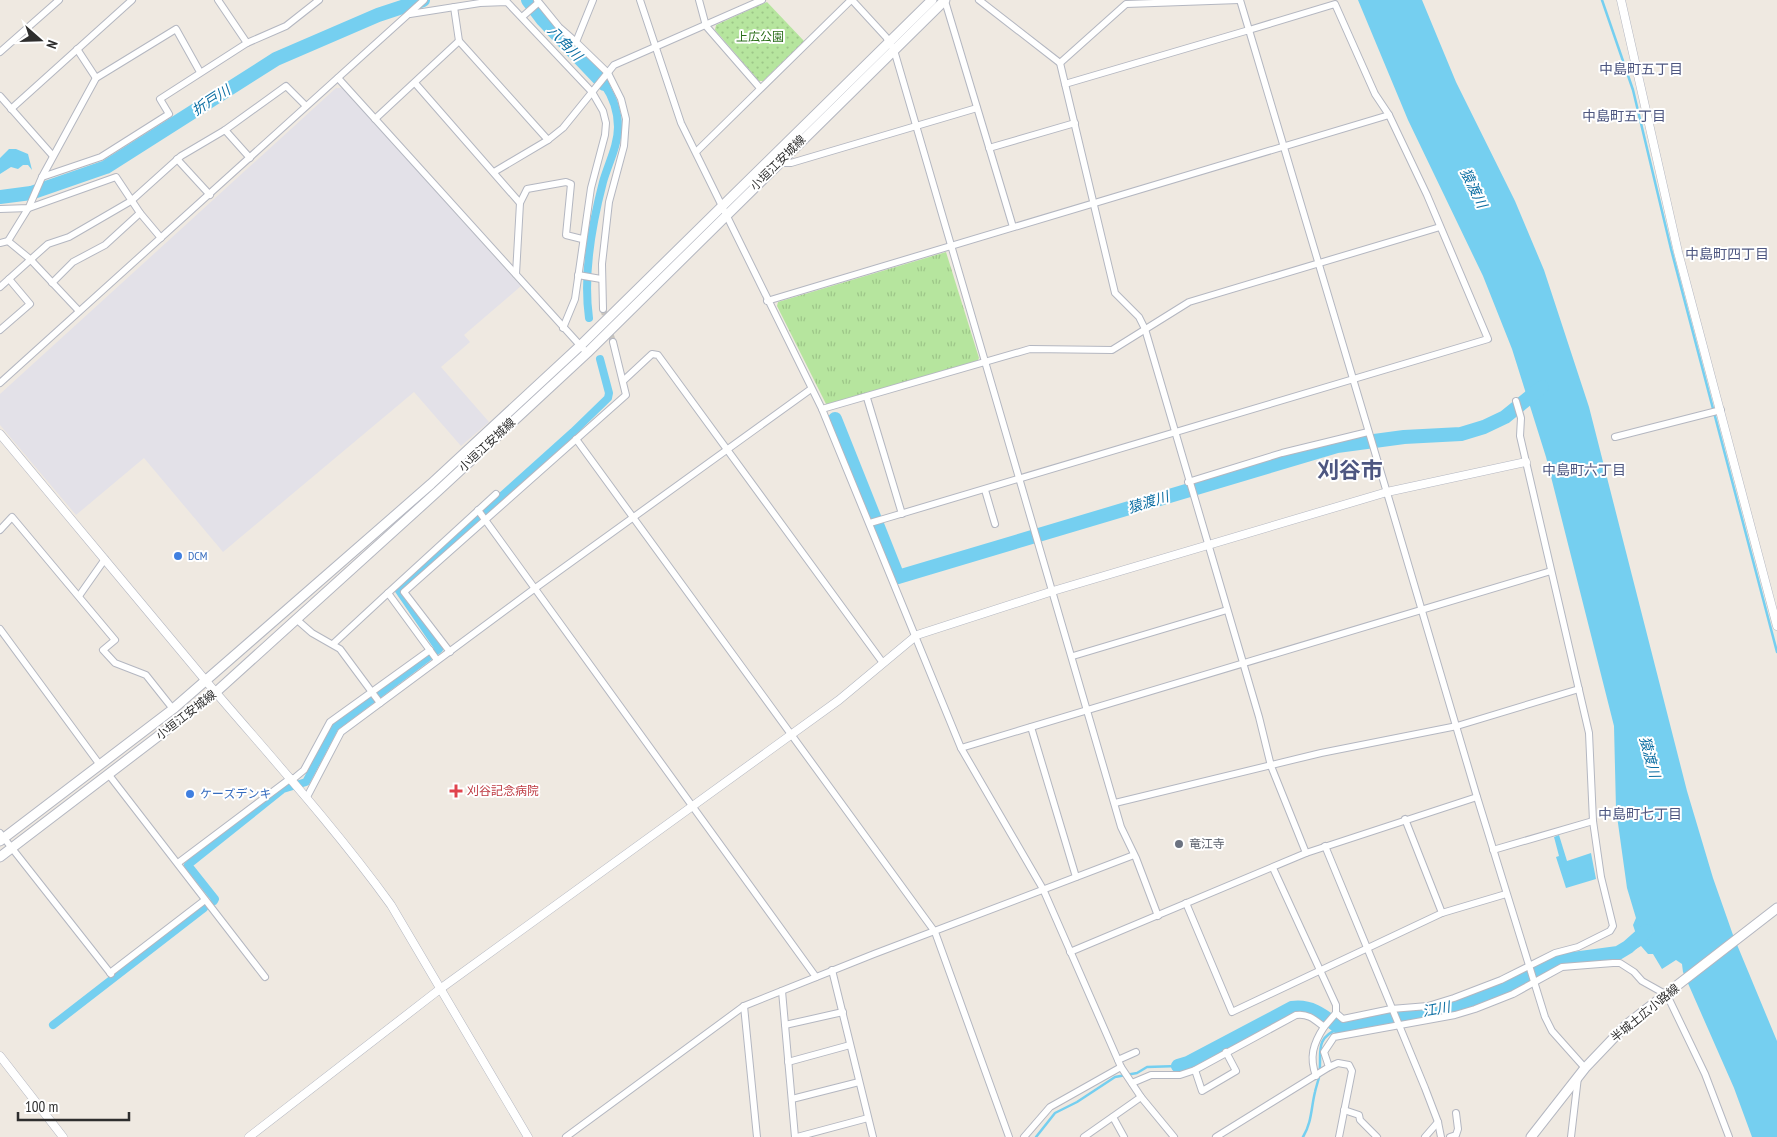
<svg xmlns="http://www.w3.org/2000/svg" width="1777" height="1137" font-family="'PT Sans Narrow','Noto Sans JP',sans-serif">
<style>
.industrial{fill:#e3e1e8}
.grass{fill:url(#grass-tufts)}
.park{fill:url(#park-dots)}
.water{fill:#75cff0}
.lines{fill:none;stroke-linecap:round;stroke-linejoin:round}
.stream{stroke:#75cff0;stroke-width:2.5}
.canal{stroke:#75cff0;stroke-width:8}
.river{stroke:#75cff0;stroke-width:14}
.minor-tunnel{stroke:#c8c4bd;stroke-width:6;stroke-dasharray:6 3;stroke-linecap:butt}
.minor-casing{stroke:#b4b7c1;stroke-width:8}
.tertiary-casing{stroke:#b4b7c1;stroke-width:9}
.secondary-casing{stroke:#b4b7c1;stroke-width:11}
.minor{stroke:#fff;stroke-width:6}
.tertiary{stroke:#fff;stroke-width:8}
.secondary{stroke:#fff;stroke-width:9}
.shop-dot{fill:#3f7fe0;stroke:#fff;stroke-width:2}
.health-dot{fill:#e0444e;stroke:#fff;stroke-width:2}
.worship-dot{fill:#6b7280;stroke:#fff;stroke-width:2}
.labels{text-anchor:middle;stroke-width:4;stroke-linejoin:round;paint-order:stroke}
.park-label{font-size:12px;fill:#2c6e1b;stroke:#fff}
.street-label{font-size:12px;fill:#2e2e2e;stroke:#fff}
.shop-label{font-size:12px;fill:#366cbe;stroke:#fff;text-anchor:start}
.health-label{font-size:12px;fill:#be3a42;stroke:#fff;text-anchor:start}
.worship-label{font-size:12px;fill:#5b616d;stroke:#fff;text-anchor:start}
.water-label{font-size:14px;font-style:italic;fill:#0d6fa3;stroke:#fff}
.neighbourhood-label{font-size:14px;fill:#4d5680;stroke:#fff}
.town-label{font-size:22px;font-weight:bold;fill:#4d5680;stroke:#fff}
</style>
<defs>
<pattern id="grass-tufts" width="24" height="20" patternUnits="userSpaceOnUse" patternTransform="scale(1.25)"><rect width="24" height="20" fill="#b6e59e"/><path d="M3 7l-1-3M5 7V3M7 7l1-3M15 17l-1-3M17 17v-4M19 17l1-3" fill="none" stroke="#9dc588"/></pattern>
<pattern id="park-dots" width="8" height="8" patternUnits="userSpaceOnUse" patternTransform="scale(1.25)"><rect width="8" height="8" fill="#b6e59e"/><path d="M2 2h.1M6 6h.1" fill="none" stroke="#9dc588" stroke-width="1.8" stroke-linecap="round"/></pattern>
</defs>
<rect width="100%" height="100%" fill="#efe9e1"/>
<polygon class="industrial" points="336,88 343,88 521,286 464,335 470,342 441,367 489,422 461,446 414,392 223,552 144,458 76,515 0,425 0,394"/>
<polygon class="grass" points="946,252 979,358 977,362 830,405 826,404 777,306 778,302"/>
<polygon class="park" points="767,2 804,41 763,81 759,81 715,30 716,25"/>
<g class="water">
<polygon points="1358,0 1422,0 1456,82 1515,201 1544,270 1589,407 1687,791 1713,878 1733,935 1777,1041 1777,1137 1752,1137 1734,1088 1683,972 1682,964 1676,960 1662,969 1653,954 1648,954 1641,946 1636,949 1629,938 1636,934 1633,925 1636,918 1627,888 1616,809 1614,726 1546,457 1512,349 1483,276 1408,120"/>
<polygon points="9,149 16,149 28,154 32,170 28,165 23,165 18,169 11,167 0,174 0,158"/>
<polygon points="1559,835 1567,861 1591,853 1596,879 1566,888 1556,857 1559,856 1554,837"/>
</g>
<g class="lines">
<g class="stream">
<polyline points="1602,0 1633,90 1671,249 1777,652"/>
<polyline points="1036,1137 1055,1113 1077,1102 1115,1077 1137,1073 1147,1067 1178,1066"/>
<path d="M1303,1137C1312,1122 1311,1108 1315,1092C1316,1087 1318,1082 1319,1077C1323,1054 1312,1039 1340,1028"/>
</g>
<g class="canal">
<path d="M589,318C583,275 592,224 603,182C608,164 618,146 618,127C618,111 613,97 604,84"/>
<polyline points="214,901 215,899 188,865 283,789 306,782 335,727 439,649 398,589 573,432 608,398 609,393 600,359"/>
<polyline points="53,1025 204,908"/>
</g>
<g class="river">
<polyline points="528,0 543,20 604,84"/>
<polyline points="0,197 31,193 106,167 276,59 378,15 423,0"/>
<polyline points="835,419 898,577 1337,446 1404,437 1461,434 1484,427 1505,417 1542,387"/>
<path d="M1178,1066L1188,1063L1292,1008C1312,1005 1325,1017 1340,1028L1431,1012L1458,1005L1506,988L1558,961L1618,953L1628,947L1646,931"/>
</g>
<polyline class="minor-tunnel" points="603,309 613,342"/>
<g class="minor-casing">
<g id="minor">
<polyline points="218,0 247,43"/>
<polyline points="537,0 559,27 576,42"/>
<polyline points="593,0 576,42 608,73 621,99 626,119 624,146 609,202 602,264 603,309"/>
<polyline points="640,0 681,123 822,409 961,748 1043,889 1121,1067 1141,1097 1174,1137"/>
<polyline points="699,0 706,26 760,88"/>
<polyline points="852,0 886,37 894,50 1121,827 1136,858 1158,916"/>
<polyline points="979,0 1060,63 1115,293 1139,317 1145,329 1259,717 1271,766 1306,853 1477,797 1545,1017 1552,1031 1585,1068"/>
<polyline points="945,1 1013,227"/>
<polyline points="454,7 459,41 548,140 563,128 614,65 762,0"/>
<polyline points="410,14 480,3 507,2 592,92 603,111 606,123 605,135 591,188 575,299 563,328"/>
<polyline points="522,17 538,3"/>
<polyline points="77,49 96,78"/>
<polyline points="0,52 59,0"/>
<polyline points="1060,63 1126,4 1239,0"/>
<polyline points="338,78 587,353"/>
<polyline points="415,83 520,203 516,274"/>
<path d="M1065,84L1249,30C1325,286 1402,541 1477,797"/>
<polyline points="0,96 53,156"/>
<polyline points="11,109 132,0"/>
<polyline points="375,119 459,41"/>
<polyline points="225,130 286,86 306,106"/>
<polyline points="989,148 1075,123"/>
<polyline points="696,152 851,0"/>
<polyline points="177,159 210,195"/>
<polyline points="778,163 791,163 977,108"/>
<polyline points="494,172 548,140"/>
<polyline points="42,177 101,157 169,114 160,99 247,43 286,26 319,0"/>
<polyline points="520,203 527,189 566,182 571,184 566,235 582,239"/>
<polyline points="0,209 29,208 116,177 140,213 161,238"/>
<polyline points="8,241 30,259 79,311"/>
<polyline points="0,243 8,241 29,207 42,177 96,78 176,29 200,72"/>
<polyline points="578,275 601,279"/>
<polyline points="52,283 73,262 105,245 140,213"/>
<polyline points="0,287 48,244 69,237 131,201 181,156 225,130 250,158"/>
<polyline points="767,301 1389,115"/>
<polyline points="0,330 30,304 9,279"/>
<polyline points="623,381 652,354 658,355 883,663"/>
<polyline points="0,383 424,0"/>
<polyline points="867,398 902,514"/>
<polyline points="822,409 1030,349 1112,350 1189,302 1440,227"/>
<polyline points="1615,437 1721,410"/>
<polyline points="576,439 935,932 1009,1137"/>
<polyline points="1188,482 1282,453 1368,432"/>
<polyline points="985,490 995,524"/>
<polyline points="478,510 816,977"/>
<polyline points="870,523 1488,339 1427,195 1389,115 1375,94 1335,4 1249,30 1240,0"/>
<polyline points="0,530 12,517 115,640 103,650 115,663 146,675 173,709"/>
<polyline points="388,593 496,494"/>
<polyline points="79,596 105,559"/>
<polyline points="296,619 312,633 340,649 380,703"/>
<polyline points="0,629 100,765"/>
<polyline points="333,644 388,593 437,660"/>
<polyline points="450,652 404,592 626,395 613,342"/>
<polyline points="1073,656 1227,610"/>
<polyline points="1031,727 1076,877"/>
<polyline points="961,748 1551,571"/>
<polyline points="109,775 265,977"/>
<polyline points="292,780 304,770 330,722 430,650"/>
<polyline points="307,797 341,732 534,589 811,389"/>
<polyline points="1115,803 1321,753 1457,726 1579,689"/>
<polyline points="1405,819 1442,913"/>
<polyline points="0,833 111,974"/>
<polyline points="1325,846 1425,1088 1438,1122 1441,1137"/>
<polyline points="1493,850 1593,821"/>
<polyline points="178,863 291,778"/>
<polyline points="1273,868 1336,1005 1336,1013"/>
<polyline points="1186,903 1232,1012 1442,913 1506,894"/>
<polyline points="1070,952 1306,853"/>
<polyline points="832,970 873,1137"/>
<polyline points="110,973 205,900"/>
<polyline points="782,991 795,1137"/>
<polyline points="744,1006 757,1137"/>
<polyline points="785,1025 843,1012"/>
<polyline points="1118,1060 1136,1052"/>
<polyline points="788,1062 850,1045"/>
<polyline points="1329,1067 1338,1063 1349,1065 1352,1071 1339,1137"/>
<polyline points="1195,1070 1202,1091 1236,1071 1226,1052"/>
<path d="M1316,1076C1309,1057 1313,1044 1324,1027"/>
<path d="M1132,1083L1151,1075H1180L1195,1070L1296,1015C1308,1013 1315,1020 1324,1027L1336,1013L1343,1019L1391,1009L1428,1006L1454,998L1501,980L1555,953L1578,947L1610,931L1613,926L1601,877L1593,821L1589,733L1520,436L1521,418L1516,401"/>
<polyline points="792,1099 859,1082"/>
<polyline points="1344,1110 1359,1115 1360,1120 1377,1137"/>
<polyline points="1113,1117 1124,1137"/>
<polyline points="566,1137 744,1006 874,954 1134,855"/>
<polyline points="797,1137 868,1118"/>
<polyline points="1024,1137 1050,1107 1121,1067"/>
<polyline points="1084,1137 1141,1097"/>
<polyline points="1216,1137 1329,1067 1324,1052 1334,1037 1455,1015 1475,1009 1513,994 1562,967 1613,963 1620,963 1634,972 1642,981 1667,995 1705,1074 1729,1137"/>
<polyline points="1425,1137 1438,1122"/>
<polyline points="1450,1137 1456,1135 1458,1129 1456,1113"/>
<polyline points="1571,1137 1578,1077"/>
</g>
</g>
<g class="tertiary-casing">
<g id="tertiary">
<polyline points="1621,0 1678,252 1777,626"/>
<path d="M0,434C69,516 137,599 206,681C269,755 334,826 391,905L528,1137"/>
<polyline points="0,1056 63,1137"/>
<polyline points="249,1137 440,989 839,700 917,635 1053,591 1387,492 1526,462"/>
</g>
</g>
<g class="secondary-casing">
<g id="secondary">
<polyline points="0,841 173,709 431,484 580,346 932,0"/>
<polyline points="0,857 216,692 438,491 587,353 945,0"/>
<polyline points="1531,1137 1585,1068 1626,1025 1777,908"/>
</g>
</g>
<use href="#minor" class="minor"/>
<use href="#tertiary" class="tertiary"/>
<use href="#secondary" class="secondary"/>
</g>
<g class="shop-dot">
<circle cx="178" cy="556" r="5"/>
<circle cx="190" cy="794" r="5"/>
</g>
<path class="health-dot" d="M453.5 783.5h5v5h5v5h-5v5h-5v-5h-5v-5h5z"/>
<circle class="worship-dot" cx="1179" cy="844" r="5"/>
<g class="labels">
<g class="park-label">
<text x="760" y="41">上広公園</text>
</g>
<g class="street-label">
<text transform="translate(778 163) rotate(-45)" y="4">小垣江安城線</text>
<text transform="translate(487 445) rotate(-43)" y="4">小垣江安城線</text>
<text transform="translate(186 715) rotate(-38)" y="4">小垣江安城線</text>
<text transform="translate(1645 1013) rotate(-39)" y="4">半城土広小路線</text>
</g>
<g class="shop-label">
<text x="188" y="560">DCM</text>
<text x="200" y="798">ケーズデンキ</text>
</g>
<g class="health-label">
<text x="467" y="795">刈谷記念病院</text>
</g>
<g class="worship-label">
<text x="1189" y="848">竜江寺</text>
</g>
<g class="water-label">
<text transform="translate(565 43) rotate(46)" y="5">八角川</text>
<text transform="translate(211 100) rotate(-33)" y="5">折戸川</text>
<text transform="translate(1474 188) rotate(64)" y="5">猿渡川</text>
<text transform="translate(1148 502) rotate(-17)" y="5">猿渡川</text>
<text transform="translate(1650 757) rotate(75)" y="5">猿渡川</text>
<text transform="translate(1436 1009) rotate(-11)" y="5">江川</text>
</g>
<g class="neighbourhood-label">
<text x="1641" y="74">中島町五丁目</text>
<text x="1624" y="121">中島町五丁目</text>
<text x="1727" y="259">中島町四丁目</text>
<text x="1584" y="475">中島町六丁目</text>
<text x="1640" y="819">中島町七丁目</text>
</g>
<g class="town-label">
<text x="1350" y="478">刈谷市</text>
</g>
</g>
<g transform="translate(40 40) rotate(110)" stroke="#ffffff" stroke-width="4" paint-order="stroke">
<path d="M0-4L9 19L0 12L-9 19Z" fill="#2e2e2e"/>
<text y="-8" font-size="14" font-weight="bold" text-anchor="middle" fill="#2e2e2e">N</text>
</g>
<path d="M18 1112v8h111v-8" fill="none" stroke="#2e2e2e" stroke-width="2.5"/>
<text x="25" y="1112" font-size="15" fill="#2e2e2e" stroke="#ffffff" stroke-width="4" paint-order="stroke">100 m</text>
</svg>
